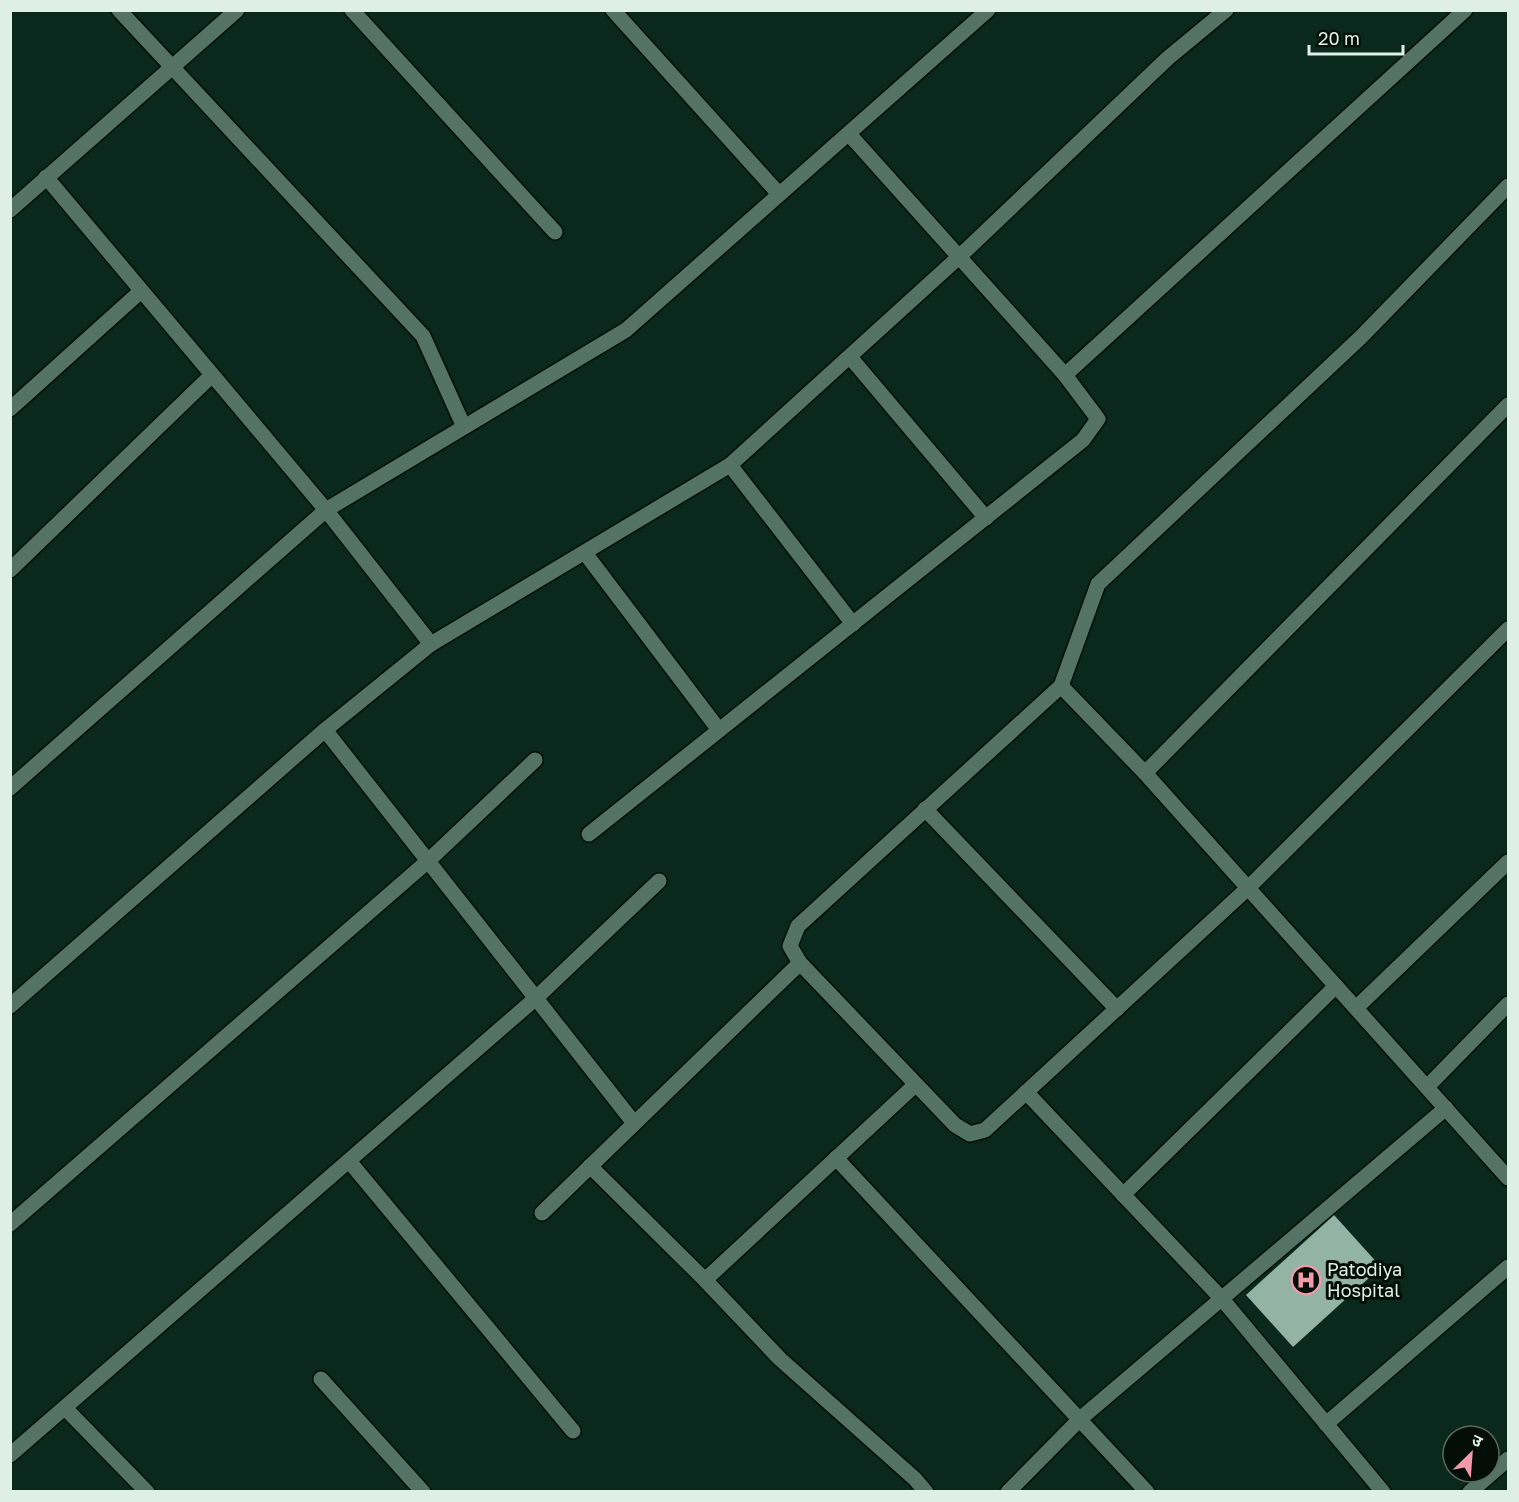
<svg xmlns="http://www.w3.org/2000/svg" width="1519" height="1502" font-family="'Golos Text','Noto Sans Devanagari',sans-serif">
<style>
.building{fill:#93b3a5}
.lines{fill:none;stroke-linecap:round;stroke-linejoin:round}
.minor-casing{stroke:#001008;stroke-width:18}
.minor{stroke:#547265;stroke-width:15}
.labels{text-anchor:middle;stroke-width:6;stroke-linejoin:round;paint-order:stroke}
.poi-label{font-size:18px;fill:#deefe7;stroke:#040e09;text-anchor:start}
</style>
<rect width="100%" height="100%" fill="#0a281d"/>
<polygon class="building" points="1334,1215 1381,1267 1293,1347 1246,1295"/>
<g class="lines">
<g class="minor-casing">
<g id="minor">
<polyline points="119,10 423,336 464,427"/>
<polyline points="352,10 555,232"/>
<polyline points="613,10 779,194"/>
<polyline points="46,177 326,510 431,644"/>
<polyline points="1508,186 1361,337 1098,584 1061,686 798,926 790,946 800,963 955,1125 970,1134 985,1130 1248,888 1508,629"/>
<polyline points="10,210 237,10"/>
<polyline points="850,357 986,518"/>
<polyline points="1065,375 1465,10"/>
<polyline points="10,409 141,291"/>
<polyline points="730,465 853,624"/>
<polyline points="585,553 719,730"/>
<polyline points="10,570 212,375"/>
<polyline points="1061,686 1145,773 1508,1178"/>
<polyline points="325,730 634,1123"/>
<polyline points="1145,773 1508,405"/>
<polyline points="10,788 326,510 626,330 988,10"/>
<polyline points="925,809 1117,1009"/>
<polyline points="589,834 1083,440 1098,419 1065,375 849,134"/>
<polyline points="10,1006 325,730 431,644 730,465 960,256 1168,58 1226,10"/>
<polyline points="1356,1008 1508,862"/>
<polyline points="915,1085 705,1280 780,1359 915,1479 926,1492"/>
<polyline points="1427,1087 1508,1004"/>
<polyline points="1026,1092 1222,1299 1383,1492"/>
<polyline points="836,1158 1147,1492"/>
<polyline points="349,1161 573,1431"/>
<polyline points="590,1166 705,1280"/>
<polyline points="1123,1195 1336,986"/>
<polyline points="542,1213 800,963"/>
<polyline points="10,1224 428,861 535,760"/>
<polyline points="321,1379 423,1492"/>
<polyline points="65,1408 147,1492"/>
<polyline points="1326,1424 1508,1267"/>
<polyline points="10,1455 536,998 659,881"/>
<polyline points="1008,1492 1080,1419 1446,1108"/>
<polyline points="1470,1492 1508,1459"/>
</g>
</g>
<use href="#minor" class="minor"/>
</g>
<defs>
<g id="hospital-ring" transform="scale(1.5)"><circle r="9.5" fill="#040e09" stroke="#f39aa9" stroke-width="1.5"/><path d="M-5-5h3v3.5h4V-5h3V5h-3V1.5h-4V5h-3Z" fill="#f39aa9"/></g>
</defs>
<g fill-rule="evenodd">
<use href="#hospital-ring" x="1306" y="1280"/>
</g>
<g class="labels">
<g class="poi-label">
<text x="1327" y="1276">Patodiya<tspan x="1327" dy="21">Hospital</tspan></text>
</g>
</g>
<rect width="1519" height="1502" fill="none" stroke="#deefe7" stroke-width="24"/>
<g transform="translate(1471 1454) rotate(25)"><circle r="28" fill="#040e09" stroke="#5b6862" stroke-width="1.5"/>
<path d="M0-4.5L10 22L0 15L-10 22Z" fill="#f39aa9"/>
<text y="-9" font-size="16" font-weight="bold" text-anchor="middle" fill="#deefe7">उ</text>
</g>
<path d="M1309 45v9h94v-9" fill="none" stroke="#deefe7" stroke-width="3"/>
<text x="1318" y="45" font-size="18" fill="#deefe7" stroke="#040e09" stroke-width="4.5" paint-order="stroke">20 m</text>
</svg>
